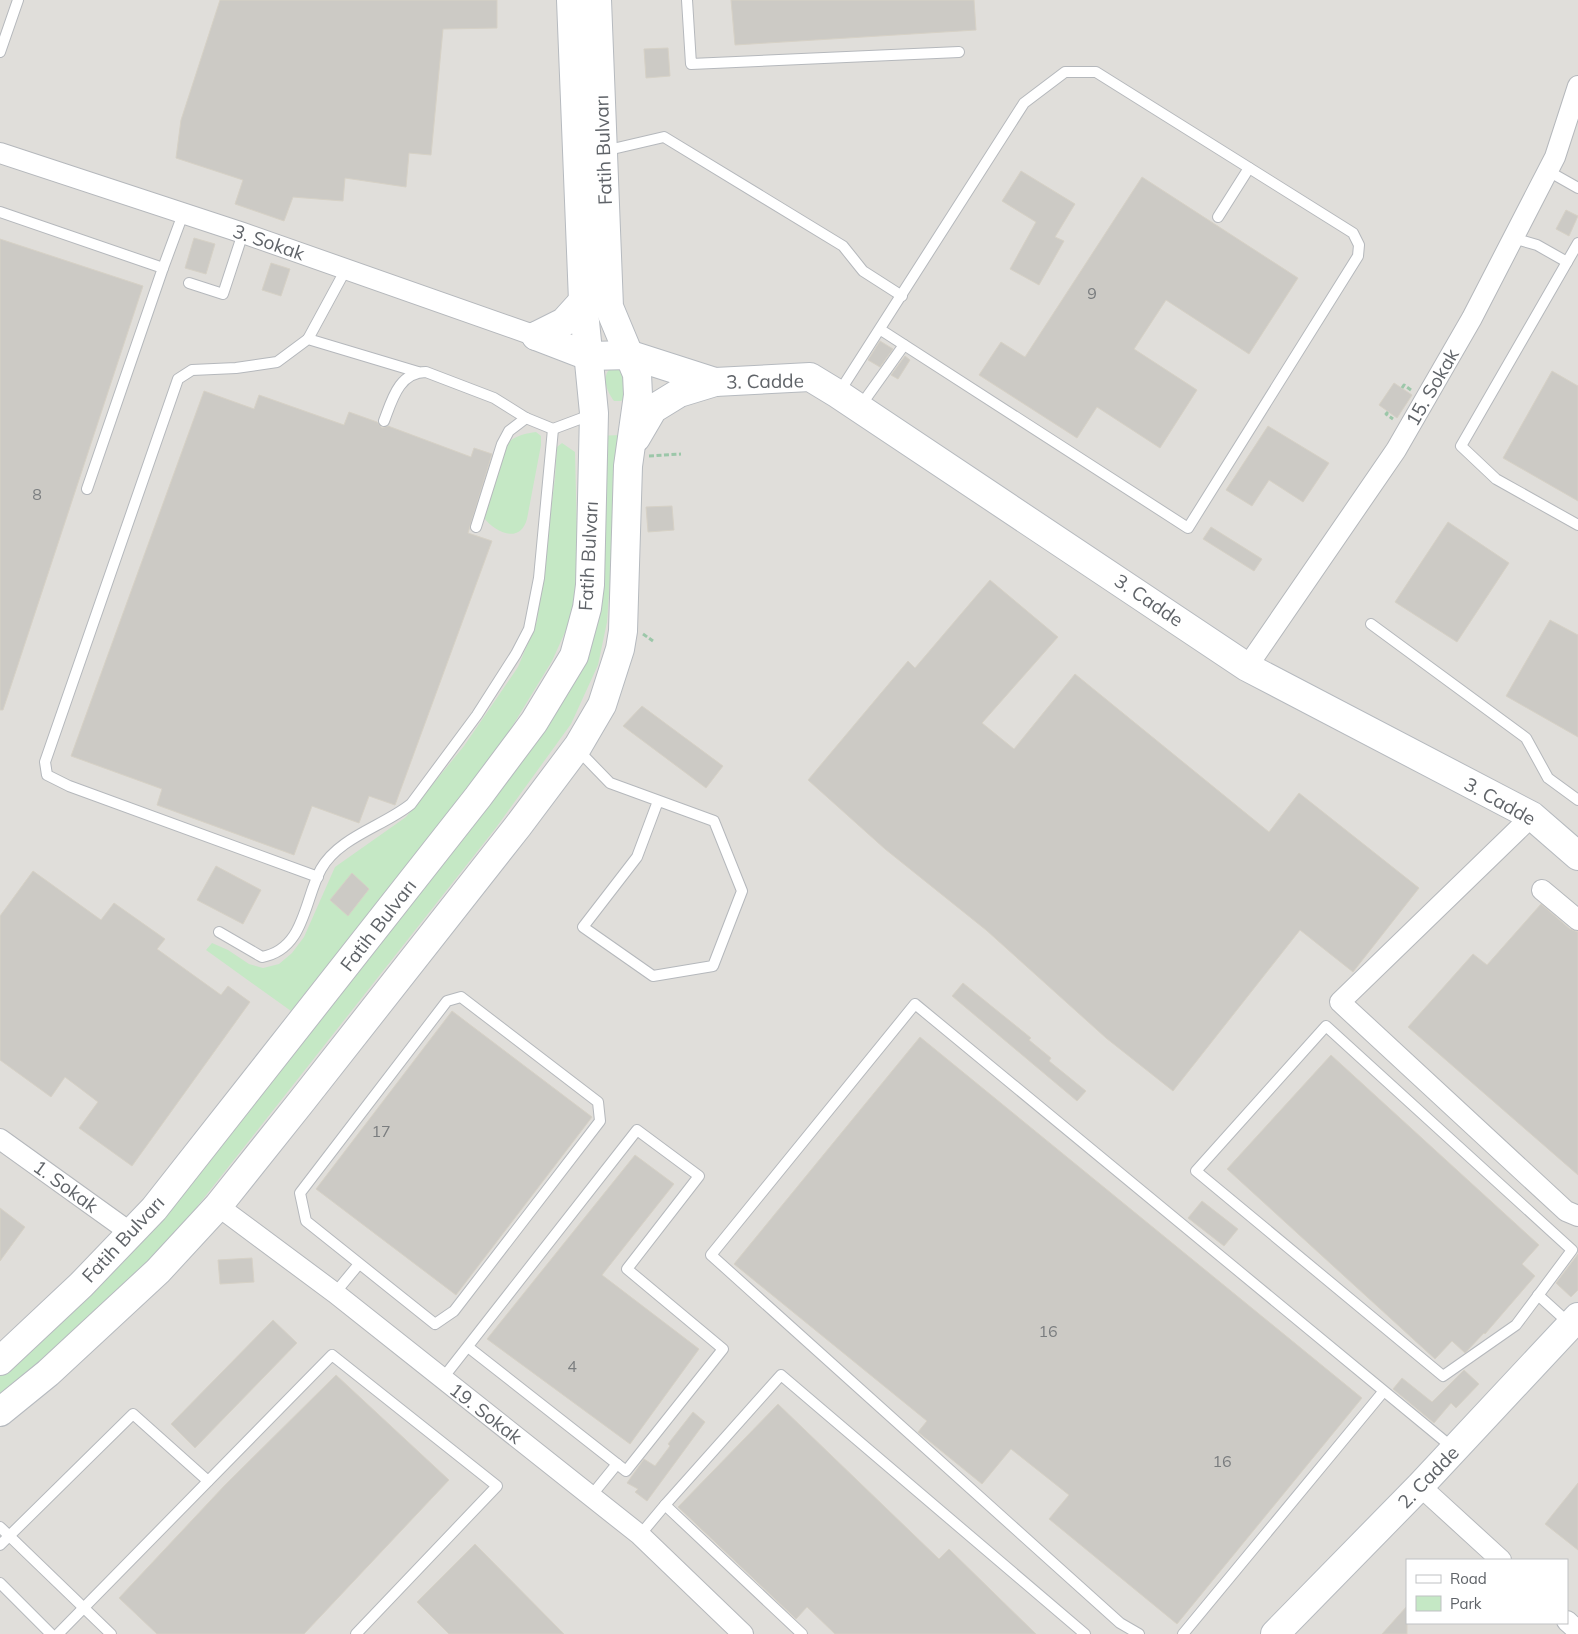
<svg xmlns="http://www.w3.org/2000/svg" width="1578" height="1634" font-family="Mulish,sans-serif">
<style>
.industrial{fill:#e0deda;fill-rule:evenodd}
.green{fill:#c5e8c5}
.building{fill:#cccac5;stroke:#d6d1c6}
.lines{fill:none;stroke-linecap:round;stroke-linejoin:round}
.lane-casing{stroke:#b5b8bc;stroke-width:12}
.street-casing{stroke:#b5b8bc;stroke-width:22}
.secondary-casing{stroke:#b6babf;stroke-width:30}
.path{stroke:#9cc7a9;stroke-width:3;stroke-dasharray:5 2.5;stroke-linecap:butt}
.lane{stroke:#fff;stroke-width:10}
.street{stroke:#fff;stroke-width:20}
.secondary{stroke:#fff;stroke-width:28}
.labels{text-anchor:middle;stroke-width:4;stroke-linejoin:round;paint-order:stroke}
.number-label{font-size:16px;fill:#7a7d7f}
.street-label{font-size:19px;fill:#5f6368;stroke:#fff}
</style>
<rect width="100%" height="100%" fill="#f1efe8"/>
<path class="industrial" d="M0,0H1578V1634H0ZM1407,1560H1567V1623H1407Z"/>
<g class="green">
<path d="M613,366L621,368L626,375L627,397L621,401H614C606,390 600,375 613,366Z"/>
<path d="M536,432L541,436V445L527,519C520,544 496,533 484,518C489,498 494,459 508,443C514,436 527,433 536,432Z"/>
<polygon points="619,435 613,473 611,566 607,622 598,665 571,724 495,829 162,1251 149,1267 0,1397 0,1372 8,1365 560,700 599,436"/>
<polygon points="562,443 575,452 578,580 571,619 552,661 499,748 291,1011 206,950 212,943 228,950 249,964 263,968 279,964 292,953 304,937 335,867 406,817 464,746 518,667 537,621 555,478 557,447"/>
</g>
<g class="building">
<polygon points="220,0 497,0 497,28 443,29 431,155 409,153 406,187 345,178 343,201 293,197 284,221 235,204 243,180 176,158 181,120"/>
<polygon points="731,0 974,0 976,30 735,45"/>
<polygon points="668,48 670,76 646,78 644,49"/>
<polygon points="1021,171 1075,204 1055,237 1064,241 1039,285 1010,269 1036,222 1002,201"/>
<polygon points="1142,177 1298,278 1249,354 1166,300 1134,349 1197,390 1160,448 1097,407 1077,438 979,375 1001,342 1025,357"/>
<polygon points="1566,210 1578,216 1569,236 1556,229"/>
<polygon points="194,238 215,244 206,274 185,268"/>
<polygon points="0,239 143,286 3,710 0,710"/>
<polygon points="271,263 290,269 281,296 262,290"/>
<polygon points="880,341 893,349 880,367 868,360"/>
<polygon points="905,356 910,360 898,379 891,375"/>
<polygon points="1552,371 1578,386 1578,501 1503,458"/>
<polygon points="1394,383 1412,395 1397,418 1379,405"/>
<polygon points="204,391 254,409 259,395 344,425 349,412 377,422 382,428 388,426 471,457 474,448 492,454 468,533 492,541 395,805 369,796 359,823 312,806 294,855 157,805 162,789 71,756"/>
<polygon points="1268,426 1329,463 1303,502 1269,480 1252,506 1226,490"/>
<polygon points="672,506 674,530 648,532 646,507"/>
<polygon points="1448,522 1509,563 1457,642 1395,602"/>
<polygon points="1211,527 1262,559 1254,571 1203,539"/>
<polygon points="990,580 1058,637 982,723 1014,749 1075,674 1269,832 1299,793 1419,888 1353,972 1300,930 1173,1091 1106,1038 986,930 885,849 808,780 908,661 915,668"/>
<polygon points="1550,620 1578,635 1578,737 1506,696"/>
<polygon points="642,706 723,766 706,788 623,726"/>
<polygon points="216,866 261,890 243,924 197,900"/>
<polygon points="33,871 101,920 114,903 165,939 157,949 221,995 228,986 250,1002 132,1166 79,1128 98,1102 65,1077 51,1097 0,1060 0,916"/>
<polygon points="352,873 369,889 348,916 330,900"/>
<polygon points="1541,904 1570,929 1578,932 1578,1175 1408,1027 1473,954 1487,965"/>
<polygon points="963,983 1031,1038 1029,1040 1051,1058 1049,1061 1086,1091 1077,1101 952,996"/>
<polygon points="452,1011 592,1117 456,1295 316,1189"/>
<polygon points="920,1037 1362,1398 1177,1624 1049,1519 1069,1495 1011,1449 982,1484 918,1432 927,1421 734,1264"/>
<polygon points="1331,1055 1539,1245 1522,1264 1535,1276 1485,1334 1484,1333 1465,1353 1452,1341 1435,1359 1227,1169"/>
<polygon points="635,1155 674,1184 602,1275 699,1349 630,1444 487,1339"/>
<polygon points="1202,1201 1238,1229 1224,1246 1188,1218"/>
<polygon points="0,1208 25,1227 0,1261"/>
<polygon points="1578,1254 1578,1290 1571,1297 1556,1283"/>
<polygon points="252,1258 254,1282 220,1284 218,1260"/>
<polygon points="273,1320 297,1343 195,1448 171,1424"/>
<polygon points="1464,1370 1479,1384 1456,1408 1451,1403 1434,1423 1393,1389 1402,1378 1432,1402"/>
<polygon points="336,1375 449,1480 304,1634 157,1634 119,1598 225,1485"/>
<polygon points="778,1404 939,1559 949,1549 1036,1634 835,1634 807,1607 796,1619 678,1507"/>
<polygon points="693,1412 705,1422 647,1501 635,1492 638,1489 627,1483 644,1459 655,1466 670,1446 668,1444"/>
<polygon points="1578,1483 1578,1550 1545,1524"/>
<polygon points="475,1544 564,1634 449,1634 417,1602"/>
<polygon points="1407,1606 1407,1634 1382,1634"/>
</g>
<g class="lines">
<g class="lane-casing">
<g id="lane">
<polyline points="687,0 691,64 959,52"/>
<polyline points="0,52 18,0"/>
<polyline points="604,151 664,137 843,246 863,271 902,296"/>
<polyline points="1548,171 1578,188"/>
<polyline points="0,212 163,268 87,489"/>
<polyline points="1218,217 1249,168"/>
<polyline points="1513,238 1537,245 1567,262"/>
<polyline points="1578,243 1461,446 1496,479 1578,525"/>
<polyline points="163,268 183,214"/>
<polyline points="189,283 223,294 243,233"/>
<polyline points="308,339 346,269"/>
<polyline points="838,394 1024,103 1065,72 1096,72 1353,233 1359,245 1358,256 1188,528 881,330"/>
<polyline points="859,408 904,345"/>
<path d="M384,421C392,400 399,372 426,372L494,398L526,418L553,429L593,414"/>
<polyline points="476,527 502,444 509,431 526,418"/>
<polyline points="1371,624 1526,738 1548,778 1578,800"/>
<polyline points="577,749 610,783 714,821 742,891 713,966 653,976 583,927 637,857 658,801"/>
<polyline points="318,877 69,786 47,775 45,762 178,379 192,370 236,368 277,362 308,339 418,372"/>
<path d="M219,932L262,957C305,949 304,900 321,869C339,837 384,826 411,804L477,715L516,654L529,629L539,578L553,429"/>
<polygon points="461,997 598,1102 600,1121 454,1311 435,1324 306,1221 300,1193 447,1001"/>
<polygon points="1326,1026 1572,1250 1516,1325 1443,1376 1196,1171"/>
<polyline points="335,1293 359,1264"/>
<polyline points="1538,1295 1571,1325"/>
<polyline points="443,1378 637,1130 699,1176 627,1269 723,1349 626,1471 468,1347"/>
<polyline points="591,1496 617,1464"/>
<polyline points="0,1527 111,1634"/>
<polyline points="640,1535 665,1505"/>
<polyline points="0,1545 133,1414 208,1481"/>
<polyline points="0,1583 51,1634"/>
<polyline points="58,1634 332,1355 497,1486 356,1634"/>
<polyline points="802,1634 665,1505 781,1375 1085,1634"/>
<polyline points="1139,1634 1120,1623 711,1255 915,1004 1453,1448"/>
<polyline points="1183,1634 1383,1392"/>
</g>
</g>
<g class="street-casing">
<g id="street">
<polyline points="0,153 243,233 536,336"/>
<polyline points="1247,667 1396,450 1472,318 1555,157 1578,86"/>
<polyline points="1532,816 1340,1002 1566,1211 1578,1216"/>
<polyline points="1542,890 1578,920"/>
<polyline points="0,1139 131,1233"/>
<polyline points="218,1206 335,1293 640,1535 743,1634"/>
<polyline points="1420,1486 1501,1560"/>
<polyline points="1567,1621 1578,1631"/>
</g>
</g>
<g class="secondary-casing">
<g id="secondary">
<polyline points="536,336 588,356 631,355 715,382"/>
<polyline points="536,336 564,322 583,301"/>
<polyline points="636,438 653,409 679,393 715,382 810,377 838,394 1247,667 1532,816 1578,856"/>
<polyline points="0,1361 81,1285 154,1209 478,797 534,722 574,656 587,608 590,585 594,413 583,301 571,0"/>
<polyline points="0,1412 48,1373 158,1271 218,1206 301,1102 518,826 578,746 602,705 620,649 623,631 628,466 638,395 637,374 609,307 597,0"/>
<polyline points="1275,1634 1420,1486 1578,1317"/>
</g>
</g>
<g class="path">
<polyline points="1402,388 1404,385 1411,390"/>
<polyline points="1388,412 1386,414 1393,419"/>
<polyline points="649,456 681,454"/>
<polyline points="643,634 653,641"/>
</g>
<use href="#lane" class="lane"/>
<use href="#street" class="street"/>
<use href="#secondary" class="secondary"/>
</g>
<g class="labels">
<g class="number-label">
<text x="1092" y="299">9</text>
<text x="37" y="500">8</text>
<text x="381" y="1137">17</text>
<text x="1048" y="1337">16</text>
<text x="572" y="1372">4</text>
<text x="1222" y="1467">16</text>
</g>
<g class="street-label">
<text transform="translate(603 150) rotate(-92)" y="7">Fatih Bulvarı</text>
<text transform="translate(269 242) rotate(19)" y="7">3. Sokak</text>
<text transform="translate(765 381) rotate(-1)" y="7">3. Cadde</text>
<text transform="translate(1432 387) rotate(-60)" y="7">15. Sokak</text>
<text transform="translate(588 556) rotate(-87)" y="7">Fatih Bulvarı</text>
<text transform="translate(1149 600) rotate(34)" y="7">3. Cadde</text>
<text transform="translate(1500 801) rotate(29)" y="7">3. Cadde</text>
<text transform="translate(378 925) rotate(-52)" y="7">Fatih Bulvarı</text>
<text transform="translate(66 1186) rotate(36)" y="7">1. Sokak</text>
<text transform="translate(123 1239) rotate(-47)" y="7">Fatih Bulvarı</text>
<text transform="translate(486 1413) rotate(38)" y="7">19. Sokak</text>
<text transform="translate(1428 1477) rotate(-46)" y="7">2. Cadde</text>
</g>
</g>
<rect x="1406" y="1559" width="162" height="65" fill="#ffffff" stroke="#bfc1c3"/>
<rect x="1416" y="1575" width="25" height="8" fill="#ffffff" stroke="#bfc1c3"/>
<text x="1450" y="1584" font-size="15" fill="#5f6368">Road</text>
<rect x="1416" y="1596" width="25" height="15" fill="#c5e8c5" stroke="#bfc1c3"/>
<text x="1450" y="1609" font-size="15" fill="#5f6368">Park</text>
</svg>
